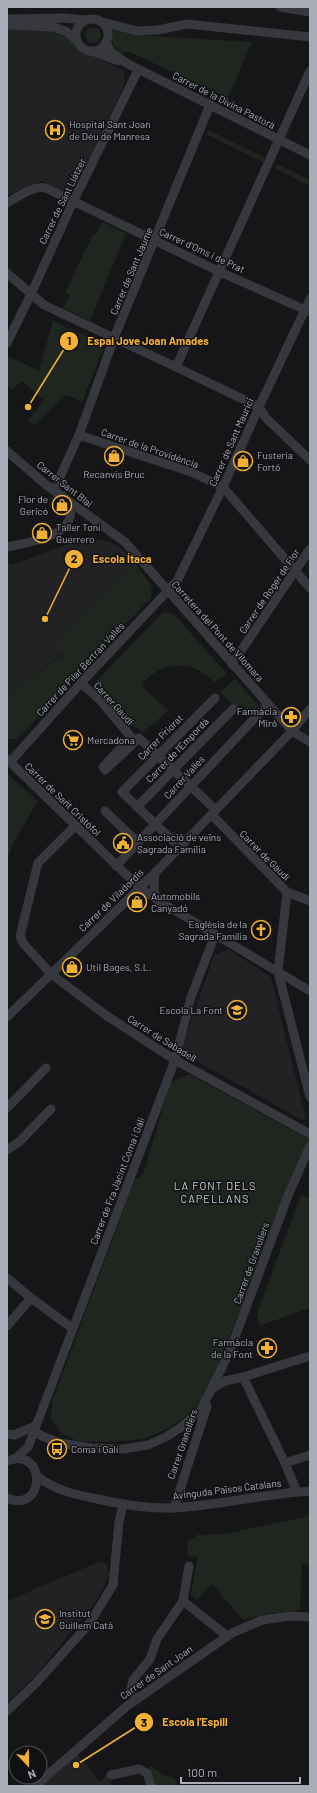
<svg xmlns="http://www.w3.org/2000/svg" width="317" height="1793" font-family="Barlow,sans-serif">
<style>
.built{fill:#222225}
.green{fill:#1e261f}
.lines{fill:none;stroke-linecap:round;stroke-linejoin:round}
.minor{stroke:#37383d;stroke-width:9}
.labels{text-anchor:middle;stroke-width:3;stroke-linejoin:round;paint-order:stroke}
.street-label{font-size:10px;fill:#a8adb8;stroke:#111113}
.poi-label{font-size:10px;fill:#a8adb8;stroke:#111113;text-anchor:start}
.neighbourhood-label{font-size:11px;letter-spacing:1px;fill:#c9ccd4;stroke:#111113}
.leader{fill:none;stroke:#f2b134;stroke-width:1.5}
.callout-dot{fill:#f2b134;stroke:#111113;stroke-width:1.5}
.mark-label{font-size:12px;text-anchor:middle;font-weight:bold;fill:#111}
.callout-label{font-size:11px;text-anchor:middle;font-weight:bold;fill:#f2b134;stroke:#111113;stroke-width:3;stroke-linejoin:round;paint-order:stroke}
</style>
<rect width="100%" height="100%" fill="#161618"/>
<g class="built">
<polygon points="7,30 34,30 124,71 125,84 74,190 65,192 42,181 29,185 7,196"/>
<polygon points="81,539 99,539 110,542 117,545 127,554 135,563 56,646 64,653 13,691 7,694 7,623 11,615 12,565"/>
<polygon points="228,949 271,977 306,1119 302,1120 186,1055 183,1044 214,955"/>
<polygon points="103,1562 107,1566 110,1574 95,1603 36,1675 7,1703 7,1601 96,1563"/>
<polygon points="77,1754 99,1781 106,1776 110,1780 111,1786 42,1786"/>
</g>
<g class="green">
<circle cx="93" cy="35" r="8"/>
<polygon points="110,28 136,35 252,42 228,98 130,52 120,52 113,45"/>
<path d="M42,29C59,33 67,34 78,50L34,30Z"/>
<polygon points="208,130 265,158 263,162 206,134"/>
<polygon points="277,164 310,180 310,186 275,168"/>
<polygon points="102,222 126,233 90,321 63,308 70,295 65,293 93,234 96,235"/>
<polygon points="53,321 101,342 103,349 82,402 66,395 35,425 28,421 44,400 22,381 12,389 7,385 7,362 9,357 39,370"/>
<polygon points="7,562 12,565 11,615 7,623"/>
<polygon points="135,563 152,587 151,598 70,682 27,729 16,739 8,739 7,694 13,691 64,654 55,646"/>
<path d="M163,612L173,613L227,674L215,682C209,678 202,671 194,668C177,661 152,669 142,685L147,692L169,710L144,732L121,719L92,686Z"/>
<polygon points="235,679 259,706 250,713 242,705 237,710 220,692"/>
<polygon points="7,774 38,801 12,845 7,862"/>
<polygon points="189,1074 310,1140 261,1257 207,1393 194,1409 172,1427 144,1439 109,1442 77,1441 60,1432 51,1418 52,1402 133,1184 135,1179 140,1177 144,1172 170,1083"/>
<polygon points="301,1195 310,1199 310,1308 259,1326 257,1313"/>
<polygon points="310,1516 310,1564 302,1563 300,1610 265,1614 243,1620 212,1584 197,1600 191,1594 198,1557 188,1556 187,1542 197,1535 224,1534"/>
<polygon points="149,1765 167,1777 173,1777 179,1786 155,1786"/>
</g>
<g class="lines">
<g class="minor">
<polyline points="280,7 310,12"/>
<circle cx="92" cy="35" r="16"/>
<polyline points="7,19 64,18 85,20"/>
<polyline points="103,22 137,31 158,30 187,24 310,37"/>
<polyline points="7,25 54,27 67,32 78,42"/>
<polyline points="106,42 111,52 128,64 310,155"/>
<polyline points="91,51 119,61"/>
<path d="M7,203C18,197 33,185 46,188L218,271L310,312"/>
<polyline points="7,273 44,305 176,367 259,407 266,418 310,460"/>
<polyline points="7,343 31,294 73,202 138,70"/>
<polyline points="176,367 310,71"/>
<polyline points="79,435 191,472 223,487 310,588"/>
<polyline points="7,451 45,484 125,542 292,731 310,742"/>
<polyline points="54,490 79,435 114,338 210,105"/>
<path d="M7,547C25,543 65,538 70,517C71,511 70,506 68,501"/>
<polyline points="232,664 310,549"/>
<polyline points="81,683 101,701 131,737 103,767 105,770 139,738 216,810"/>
<polyline points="7,759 139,887 159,901 310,991"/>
<polyline points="10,762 81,683 177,581 223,487 259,407 310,299"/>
<polyline points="137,807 233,709"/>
<polyline points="105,811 138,843"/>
<polyline points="212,815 287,892 310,901"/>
<polyline points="75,826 38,863 20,936 23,943 51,974 107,1016 175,1060 310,1134"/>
<polyline points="173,841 122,792 215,698"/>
<polyline points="116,866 268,704"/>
<polyline points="155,873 154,891 158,900"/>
<polyline points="287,892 278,972 310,1097"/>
<polyline points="7,1017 155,873 292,731 310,709"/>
<polyline points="7,1108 46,1068"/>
<polyline points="7,1150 19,1142 51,1109"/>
<polyline points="7,1278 31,1298 72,1328"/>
<polyline points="7,1326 31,1298"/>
<polyline points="243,1377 285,1463 297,1492"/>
<polyline points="213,1388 225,1381 243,1377 310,1356"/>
<polyline points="33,1432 59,1443 92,1448 123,1449 148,1445 166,1437 180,1428 201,1410 229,1353 289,1193 310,1146"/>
<polyline points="7,1434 14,1435 35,1426"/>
<polyline points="15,1459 28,1447 44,1405 175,1060 191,997 215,935"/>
<path d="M7,1461C47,1445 46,1515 7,1498"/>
<polyline points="285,1463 310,1455"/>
<path d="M37,1476C53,1489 72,1494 93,1498C119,1504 147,1509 174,1508C220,1505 264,1494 310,1491"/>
<polyline points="174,1508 207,1406"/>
<polyline points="183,1601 227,1636"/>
<polyline points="137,1699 131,1690 133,1680 150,1659 157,1639 183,1601 189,1566"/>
<polyline points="7,1711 36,1683 89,1624 113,1585 119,1522 123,1505"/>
<polyline points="111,1775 139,1769 147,1773 151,1786"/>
<polyline points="35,1786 127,1706 232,1633 262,1620 290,1616 310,1617"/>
</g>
</g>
<defs>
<g id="hospital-ring" transform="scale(1)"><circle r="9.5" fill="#111113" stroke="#f2b134" stroke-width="1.5"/><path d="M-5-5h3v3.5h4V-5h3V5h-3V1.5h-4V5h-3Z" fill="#f2b134"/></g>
<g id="shop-ring" transform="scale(1)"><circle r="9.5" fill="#111113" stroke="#f2b134" stroke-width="1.5"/><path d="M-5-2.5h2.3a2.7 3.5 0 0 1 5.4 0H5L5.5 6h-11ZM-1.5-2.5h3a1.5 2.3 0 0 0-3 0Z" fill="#f2b134"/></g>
<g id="pharmacy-ring" transform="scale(1)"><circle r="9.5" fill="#111113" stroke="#f2b134" stroke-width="1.5"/><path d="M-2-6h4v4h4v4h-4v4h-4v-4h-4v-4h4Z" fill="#f2b134"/></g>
<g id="supermarket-ring" transform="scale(1)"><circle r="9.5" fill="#111113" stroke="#f2b134" stroke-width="1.5"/><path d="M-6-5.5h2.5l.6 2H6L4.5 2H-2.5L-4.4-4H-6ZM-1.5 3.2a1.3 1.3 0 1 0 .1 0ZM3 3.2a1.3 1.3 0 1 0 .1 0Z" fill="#f2b134"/></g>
<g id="civic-ring" transform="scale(1)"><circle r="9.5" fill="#111113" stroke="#f2b134" stroke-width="1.5"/><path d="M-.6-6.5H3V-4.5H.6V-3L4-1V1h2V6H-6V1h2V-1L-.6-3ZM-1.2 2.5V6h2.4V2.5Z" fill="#f2b134"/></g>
<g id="church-ring" transform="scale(1)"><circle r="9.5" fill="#111113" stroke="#f2b134" stroke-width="1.5"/><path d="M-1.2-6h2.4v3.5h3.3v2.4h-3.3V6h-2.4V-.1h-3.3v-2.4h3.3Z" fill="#f2b134"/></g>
<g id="school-ring" transform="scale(1)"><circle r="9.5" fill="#111113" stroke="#f2b134" stroke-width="1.5"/><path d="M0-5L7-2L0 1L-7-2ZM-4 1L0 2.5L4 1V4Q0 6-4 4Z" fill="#f2b134"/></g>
<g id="bus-ring" transform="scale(1)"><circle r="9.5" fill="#111113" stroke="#f2b134" stroke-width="1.5"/><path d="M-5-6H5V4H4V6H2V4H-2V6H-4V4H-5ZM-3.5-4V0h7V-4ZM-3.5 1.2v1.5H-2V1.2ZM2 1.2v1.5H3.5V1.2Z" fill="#f2b134"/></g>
</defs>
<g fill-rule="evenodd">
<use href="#hospital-ring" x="55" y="130"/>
<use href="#shop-ring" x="114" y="456"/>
<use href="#shop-ring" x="243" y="461"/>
<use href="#shop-ring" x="62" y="505"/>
<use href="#shop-ring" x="42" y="533"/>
<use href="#pharmacy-ring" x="291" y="717"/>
<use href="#supermarket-ring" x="73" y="740"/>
<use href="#civic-ring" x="123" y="843"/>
<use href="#shop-ring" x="137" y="902"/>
<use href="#church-ring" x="261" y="930"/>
<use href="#shop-ring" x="72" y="967"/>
<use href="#school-ring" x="237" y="1010"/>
<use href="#pharmacy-ring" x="267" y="1348"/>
<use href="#bus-ring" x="57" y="1449"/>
<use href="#school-ring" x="45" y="1619"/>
</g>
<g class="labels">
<g class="street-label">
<text transform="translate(224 100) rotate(27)" y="4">Carrer de la Divina Pastora</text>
<text transform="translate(62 201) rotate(-64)" y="4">Carrer de Sant Llàtzer</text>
<text transform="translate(202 250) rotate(25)" y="4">Carrer d'Oms i de Prat</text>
<text transform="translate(131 271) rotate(-67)" y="4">Carrer de Sant Jaume</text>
<text transform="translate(231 442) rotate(-66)" y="4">Carrer de Sant Maurici</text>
<text transform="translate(150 448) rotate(19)" y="4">Carrer de la Providència</text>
<text transform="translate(65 484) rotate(38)" y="4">Carrer Sant Blai</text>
<text transform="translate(269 591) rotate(-56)" y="4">Carrer de Roger de Flor</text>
<text transform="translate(218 631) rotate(48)" y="4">Carretera del Pont de Vilomara</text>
<text transform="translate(80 669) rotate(-47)" y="4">Carrer de Pilar Bertran Vallès</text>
<text transform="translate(114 703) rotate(48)" y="4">Carrer Gaudí</text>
<text transform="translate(160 737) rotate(-45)" y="4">Carrer Priorat</text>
<text transform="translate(177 750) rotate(-46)" y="4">Carrer de l'Empordà</text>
<text transform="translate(184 777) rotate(-47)" y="4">Carrer Vallès</text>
<text transform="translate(63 799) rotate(44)" y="4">Carrer de Sant Cristòfol</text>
<text transform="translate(265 855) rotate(45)" y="4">Carrer de Gaudí</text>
<text transform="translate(111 900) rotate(-44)" y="4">Carrer de Viladordis</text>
<text transform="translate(162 1038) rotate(32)" y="4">Carrer de Sabadell</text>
<text transform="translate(117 1181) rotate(-69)" y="4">Carrer de Fra Jacint Coma i Galí</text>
<text transform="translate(251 1263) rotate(-70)" y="4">Carrer de Granollers</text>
<text transform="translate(182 1444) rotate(-71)" y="4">Carrer Granollers</text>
<text transform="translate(227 1489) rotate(-7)" y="4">Avinguda Països Catalans</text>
<text transform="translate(156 1672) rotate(-35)" y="4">Carrer de Sant Joan</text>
</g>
<g class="poi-label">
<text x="69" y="128">Hospital Sant Joan<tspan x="69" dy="12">de Déu de Manresa</tspan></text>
<text x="257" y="459">Fusteria<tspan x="257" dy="12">Fortó</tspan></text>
<text x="114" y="478" text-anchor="middle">Recanvis Bruc</text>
<text x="48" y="503" text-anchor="end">Flor de<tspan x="48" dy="12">Gericó</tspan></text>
<text x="56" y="531">Taller Toni<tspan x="56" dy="12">Guerrero</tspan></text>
<text x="277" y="715" text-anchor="end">Farmàcia<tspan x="277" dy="12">Miró</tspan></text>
<text x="87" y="744">Mercadona</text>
<text x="137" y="841">Associació de veïns<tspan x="137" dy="12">Sagrada Familia</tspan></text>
<text x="151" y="900">Automobils<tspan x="151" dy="12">Canyadó</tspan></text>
<text x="247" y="928" text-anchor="end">Església de la<tspan x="247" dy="12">Sagrada Família</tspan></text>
<text x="86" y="971">Util Bages, S.L.</text>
<text x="223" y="1014" text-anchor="end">Escola La Font</text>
<text x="253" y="1346" text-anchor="end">Farmàcia<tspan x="253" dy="12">de la Font</tspan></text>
<text x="71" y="1453">Coma i Galí</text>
<text x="59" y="1617">Institut<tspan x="59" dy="12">Guillem Catà</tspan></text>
</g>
<g class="neighbourhood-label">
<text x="215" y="1190">LA FONT DELS<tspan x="215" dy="13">CAPELLANS</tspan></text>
</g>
</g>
<path class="leader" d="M28 407L69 341M45 619L74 559M76 1765L144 1722"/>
<g class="callout-dot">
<circle cx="28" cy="407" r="4"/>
<circle cx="45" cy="619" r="4"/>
<circle cx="76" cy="1765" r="4"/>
<circle cx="69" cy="341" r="10"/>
<circle cx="74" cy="559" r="10"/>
<circle cx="144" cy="1722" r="10"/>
</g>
<g class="mark-label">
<text x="69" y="345">1</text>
<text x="74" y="563">2</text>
<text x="144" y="1727">3</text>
</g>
<g class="callout-label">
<text x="148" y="345">Espai Jove Joan Amades</text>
<text x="122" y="563">Escola Ítaca</text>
<text x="195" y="1726">Escola l'Espill</text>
</g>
<rect width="317" height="1793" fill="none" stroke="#a8adb8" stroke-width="16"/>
<g transform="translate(28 1765) rotate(158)"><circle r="19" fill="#111113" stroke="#4d4f55"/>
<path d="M0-3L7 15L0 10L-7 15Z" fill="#f2b134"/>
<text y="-6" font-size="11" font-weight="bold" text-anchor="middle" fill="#a8adb8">N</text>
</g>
<path d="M181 1777v6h119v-6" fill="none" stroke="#a8adb8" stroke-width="2"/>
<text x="187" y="1777" font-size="12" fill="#a8adb8" stroke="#111113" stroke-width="3" paint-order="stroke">100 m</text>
</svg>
